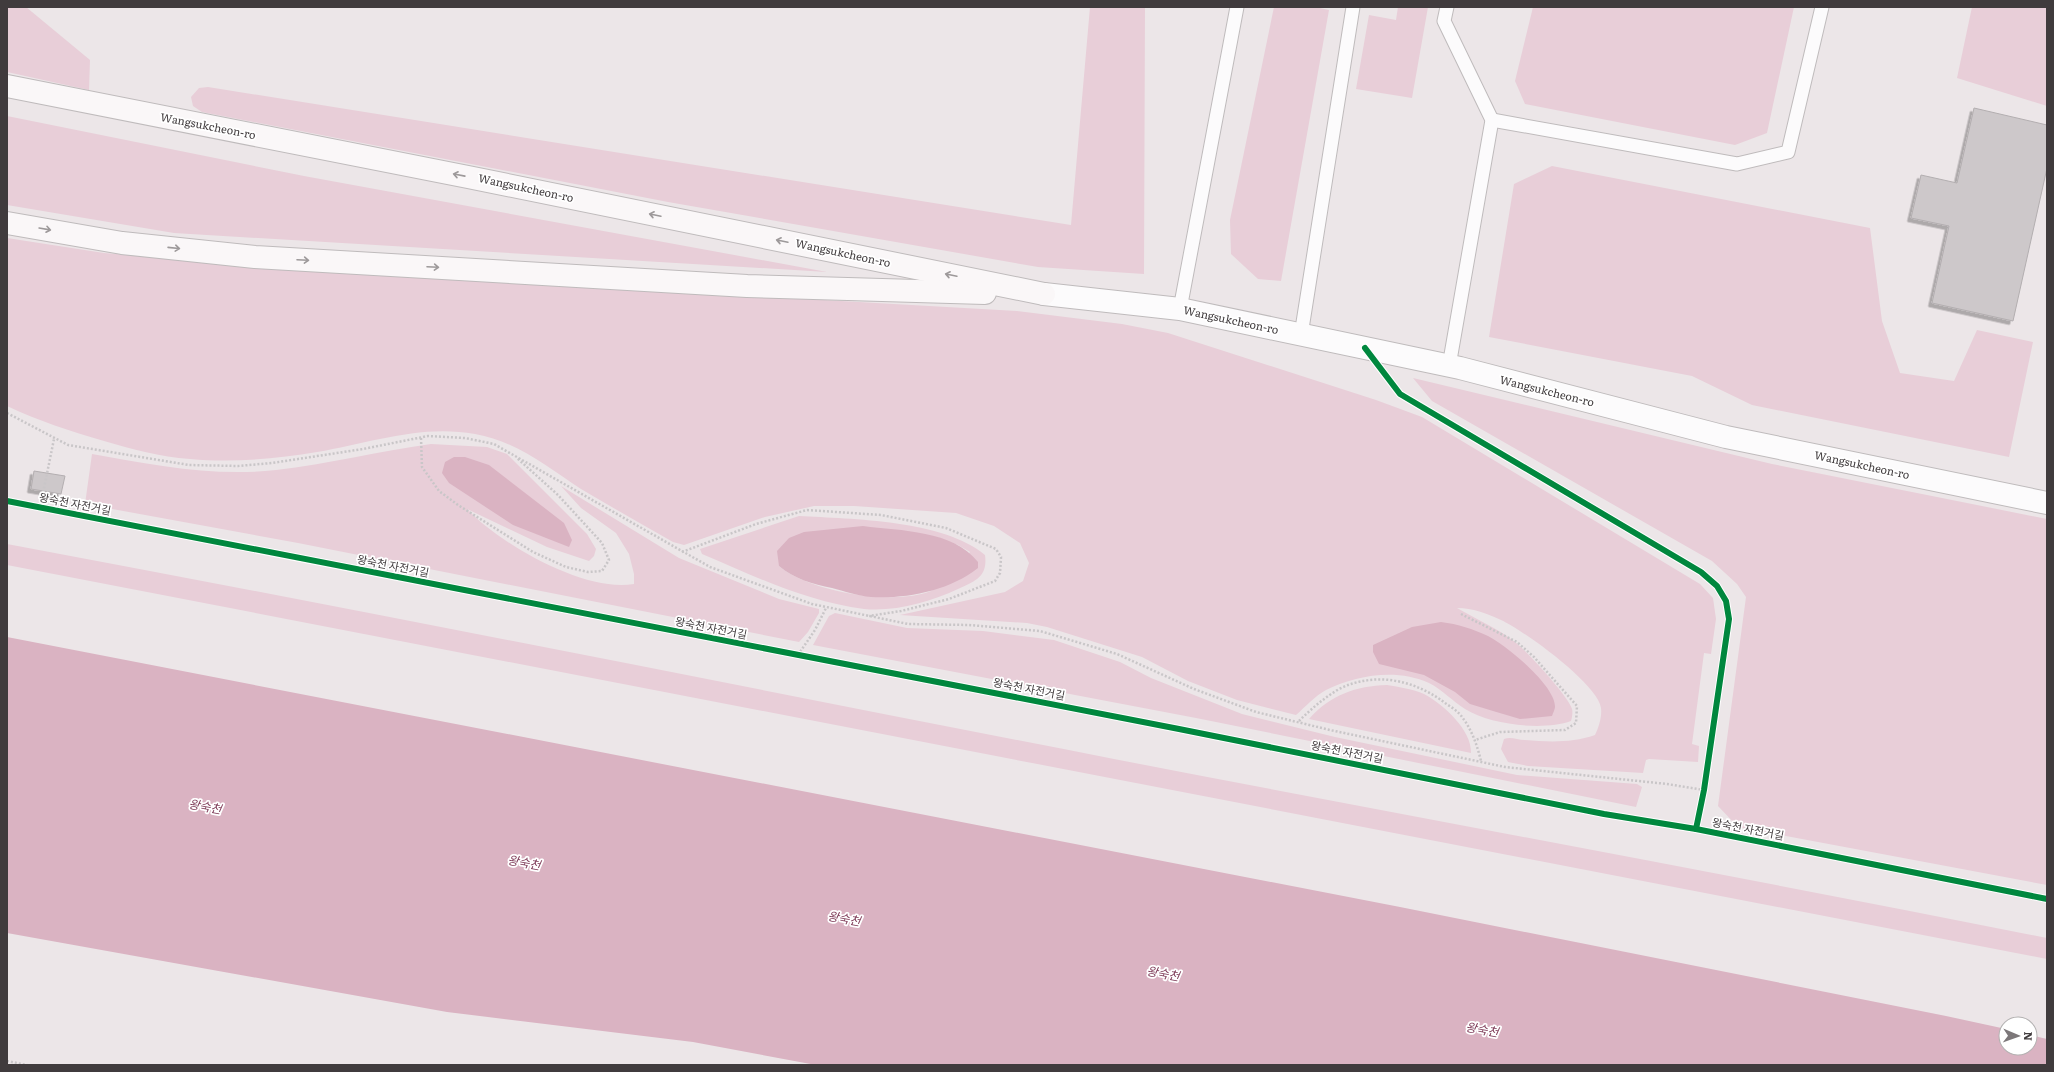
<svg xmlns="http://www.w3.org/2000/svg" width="2054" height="1072" font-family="Literata,'Noto Sans KR',serif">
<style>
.green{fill:#e8ced8;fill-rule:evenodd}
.water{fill:#dab3c2}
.building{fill:#cdc8ca;stroke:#b3aeb0;filter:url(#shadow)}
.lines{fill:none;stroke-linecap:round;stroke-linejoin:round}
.lane-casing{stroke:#bfbbbc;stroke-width:15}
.street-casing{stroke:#bfbbbc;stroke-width:24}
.secondary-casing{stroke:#bfbbbc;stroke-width:24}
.path{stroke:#c9c6c8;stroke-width:2.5;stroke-dasharray:2 2;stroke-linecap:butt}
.lane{stroke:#fcfbfc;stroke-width:13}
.street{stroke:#fcfbfc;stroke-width:22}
.secondary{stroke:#faf7f8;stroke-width:22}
.cycleway-casing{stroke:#fff;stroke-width:8}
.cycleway{stroke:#00873e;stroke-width:6}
.oneway{stroke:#9d999a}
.labels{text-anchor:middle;stroke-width:3.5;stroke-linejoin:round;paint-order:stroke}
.street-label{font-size:11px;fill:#403b3d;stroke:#fff}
.water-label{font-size:12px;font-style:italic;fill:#7e3b58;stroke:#fff}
</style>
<defs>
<filter id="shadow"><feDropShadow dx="-3.5" dy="3.5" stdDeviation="0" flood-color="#0004"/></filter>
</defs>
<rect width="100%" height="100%" fill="#ece6e8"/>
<g class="green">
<polygon points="7,7 26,7 90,60 89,90 7,72"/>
<polygon points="1090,7 1145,7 1144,274 1038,267 668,202 202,112 193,106 191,97 199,88 208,87 1071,225"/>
<polygon points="1274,7 1315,7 1329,10 1281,281 1258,279 1231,254 1230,220"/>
<polygon points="1398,7 1428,7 1412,98 1356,89 1369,15 1396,20"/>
<polygon points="1533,7 1794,7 1767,133 1735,145 1525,104 1515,81"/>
<polygon points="1972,7 2047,7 2047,106 1957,78"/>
<polygon points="7,116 304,176 827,272 174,233 7,205"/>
<polygon points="1552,166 1870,228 1882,321 1900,373 1954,381 1977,330 2033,342 2009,457 1752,405 1692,376 1489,337 1514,184"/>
<path d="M7,238L104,253L264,266L451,279L1017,311L1122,324L1168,333L1376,400L1422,417L1700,584L1713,598L1716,619L1711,654L1704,653L1692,744L1699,746L1698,762L1649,759L1646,760L1643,773L1528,766L1508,762L1501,749L1504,739C1511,736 1517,740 1525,740C1549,742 1572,743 1595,735C1599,727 1602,717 1601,708C1598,684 1523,630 1501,620C1486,613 1473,608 1457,608C1476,619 1497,628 1515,642C1526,650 1569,697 1572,709C1573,712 1572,718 1571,721C1543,731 1491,725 1465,709C1452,701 1443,690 1429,683C1397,668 1356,675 1326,690C1315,696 1305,707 1296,715L1237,700L1188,681L1142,657L1047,627L1027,623L900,615L1005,592L1023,581L1029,563L1020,543L994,526L956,513L854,506H814L765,517L684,545L673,542C642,524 611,507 581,489C547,467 516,441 475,434C421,424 370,443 317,452C276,459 232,463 190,459C160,457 132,449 104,441C70,431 39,421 7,406Z"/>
<polygon points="1413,378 1772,464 2047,519 2047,885 1738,827 1718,806 1746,597 1737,584 1712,561 1432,401"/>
<path d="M431,444L487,447L507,454L587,534L596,549L594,556L589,561L547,547L467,509C500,544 585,593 634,584V574L629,554L616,533L581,508L561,486L679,558L779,599L819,609V613L808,632L799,642L298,543L85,504L92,454C153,465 214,477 276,470C328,464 379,451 431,444Z"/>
<path d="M799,516C852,519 944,520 985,555C988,577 975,581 958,589C930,602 895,612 864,609C807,602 754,576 702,554L700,549ZM937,537L958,545L970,552C962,560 939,588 931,591C894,606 809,592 779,566Z"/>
<path d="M7,544C376,613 745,687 1114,759C1425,819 1736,876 2047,938V959L7,565Z"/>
<polygon points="835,613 907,628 983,631 1054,640 1120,662 1151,678 1242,714 1335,737 1517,775 1637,784 1642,787 1636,807 1196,718 813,645 829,616"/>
<path d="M1387,685C1399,687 1413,689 1424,694C1443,704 1472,730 1471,753L1309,719C1330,695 1356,686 1387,685Z"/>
</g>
<g class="water">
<polygon points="454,457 465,457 489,465 564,523 572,540 569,547 513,525 449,483 442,473 445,462"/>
<path d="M863,526C901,531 953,530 978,562V568C949,591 906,599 871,597C858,596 844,591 832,588C813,584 794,579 779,566L777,551L789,538L804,532Z"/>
<path d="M1441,622C1458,624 1473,629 1488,636C1506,645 1556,686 1555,707C1555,709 1553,713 1552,716L1520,719L1493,711L1470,704L1455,692L1424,675L1379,664L1373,652V645L1412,627Z"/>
<polygon points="7,637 1400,907 1946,1016 2006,1029 2006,1048 2030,1048 2030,1035 2047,1039 2047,1065 816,1065 693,1042 447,1012 7,933"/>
</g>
<g class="building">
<polygon points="1974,108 2047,125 2047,168 2013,321 1932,303 1949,226 1911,218 1921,175 1957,183"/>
<polygon points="34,471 65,476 61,494 31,489"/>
</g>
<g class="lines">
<g class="lane-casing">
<g id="lane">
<polyline points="1447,7 1444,21 1492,120 1449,366"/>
<polyline points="1492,120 1737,164 1788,152 1822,7"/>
<polyline points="1180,309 1237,7"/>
<polyline points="1301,335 1353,7"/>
</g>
</g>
<g class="street-casing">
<polyline id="street" points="1044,294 1180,309 1460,368 1726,437 2047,503"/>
</g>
<g class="secondary-casing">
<g id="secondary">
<polyline points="7,86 468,177 1044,294"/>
<polyline points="7,223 122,243 255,257 747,286 985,293"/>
</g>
</g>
<g class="path">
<polyline points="7,413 68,445 189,465 238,466 272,463 363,449 428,436 465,438 494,444 710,567 812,604 908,624 969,625 1040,631 1117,654 1194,689 1256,712 1330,730 1505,767 1667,784 1704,790"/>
<polyline points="421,438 422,467 439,491 458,505 533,552 566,567 588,572 602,571 609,560 602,543 558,495 517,458"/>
<polyline points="40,508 54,439"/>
<polyline points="682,552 756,524 807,510 881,515 946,528 996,549 1001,557 1000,573 995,581 949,599 901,611 869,616"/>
<polyline points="1461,614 1517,642 1534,657 1577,706 1576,723 1565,730 1500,732 1475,740"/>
<polyline points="798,655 815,630 826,608"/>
<path d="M1299,721C1311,709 1324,698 1339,689C1375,671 1415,680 1445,703C1451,707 1458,711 1462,717C1472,730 1477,745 1481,761"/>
<polyline points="7,1061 27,1065"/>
</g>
<use href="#lane" class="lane"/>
<use href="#street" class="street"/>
<use href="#secondary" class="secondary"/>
<g class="cycleway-casing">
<g id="cycleway">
<polyline points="1365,348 1400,394 1701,572 1717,586 1726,601 1729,619 1704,790 1696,829"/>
<polyline points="7,501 1179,729 1604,814 1696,829 2047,899"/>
</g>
</g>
<use href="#cycleway" class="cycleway"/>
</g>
<defs><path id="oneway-shaft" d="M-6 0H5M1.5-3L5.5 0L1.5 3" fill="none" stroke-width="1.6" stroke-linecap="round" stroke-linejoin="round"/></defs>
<g class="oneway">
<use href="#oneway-shaft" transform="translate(459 175) rotate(-169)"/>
<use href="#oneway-shaft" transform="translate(655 215) rotate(-168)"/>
<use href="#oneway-shaft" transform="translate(45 229) rotate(10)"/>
<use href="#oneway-shaft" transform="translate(782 241) rotate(-168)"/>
<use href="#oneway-shaft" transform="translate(174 248) rotate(6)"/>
<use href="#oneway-shaft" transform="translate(303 260) rotate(3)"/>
<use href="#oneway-shaft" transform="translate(433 267) rotate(3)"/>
<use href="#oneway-shaft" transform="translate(951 275) rotate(-168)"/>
</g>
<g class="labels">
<g class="street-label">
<text transform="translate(208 126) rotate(11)" y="4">Wangsukcheon-ro</text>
<text transform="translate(526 188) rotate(12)" y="4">Wangsukcheon-ro</text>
<text transform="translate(843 253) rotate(12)" y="4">Wangsukcheon-ro</text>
<text transform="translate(1231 320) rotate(12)" y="4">Wangsukcheon-ro</text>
<text transform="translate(1547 391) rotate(14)" y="4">Wangsukcheon-ro</text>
<text transform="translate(1862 465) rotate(12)" y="4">Wangsukcheon-ro</text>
<text transform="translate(75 504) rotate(11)" y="4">왕숙천 자전거길</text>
<text transform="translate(393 566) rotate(11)" y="4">왕숙천 자전거길</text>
<text transform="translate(711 628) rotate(11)" y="4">왕숙천 자전거길</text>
<text transform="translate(1029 689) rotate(11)" y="4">왕숙천 자전거길</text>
<text transform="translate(1347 752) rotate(11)" y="4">왕숙천 자전거길</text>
<text transform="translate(1748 829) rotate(11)" y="4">왕숙천 자전거길</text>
</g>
<g class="water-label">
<text transform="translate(205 807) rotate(10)" y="4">왕숙천</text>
<text transform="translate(524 863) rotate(10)" y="4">왕숙천</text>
<text transform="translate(844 919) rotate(10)" y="4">왕숙천</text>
<text transform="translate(1163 974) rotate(10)" y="4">왕숙천</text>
<text transform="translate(1482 1030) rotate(10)" y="4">왕숙천</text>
</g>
</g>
<rect width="2054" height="1072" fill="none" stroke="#403b3d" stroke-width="16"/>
<g transform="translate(2018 1036) rotate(92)"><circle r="19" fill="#ffffff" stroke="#b3b1b1"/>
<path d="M0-3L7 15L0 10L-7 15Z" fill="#7c7779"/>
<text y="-6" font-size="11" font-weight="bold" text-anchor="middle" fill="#403b3d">N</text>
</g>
</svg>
